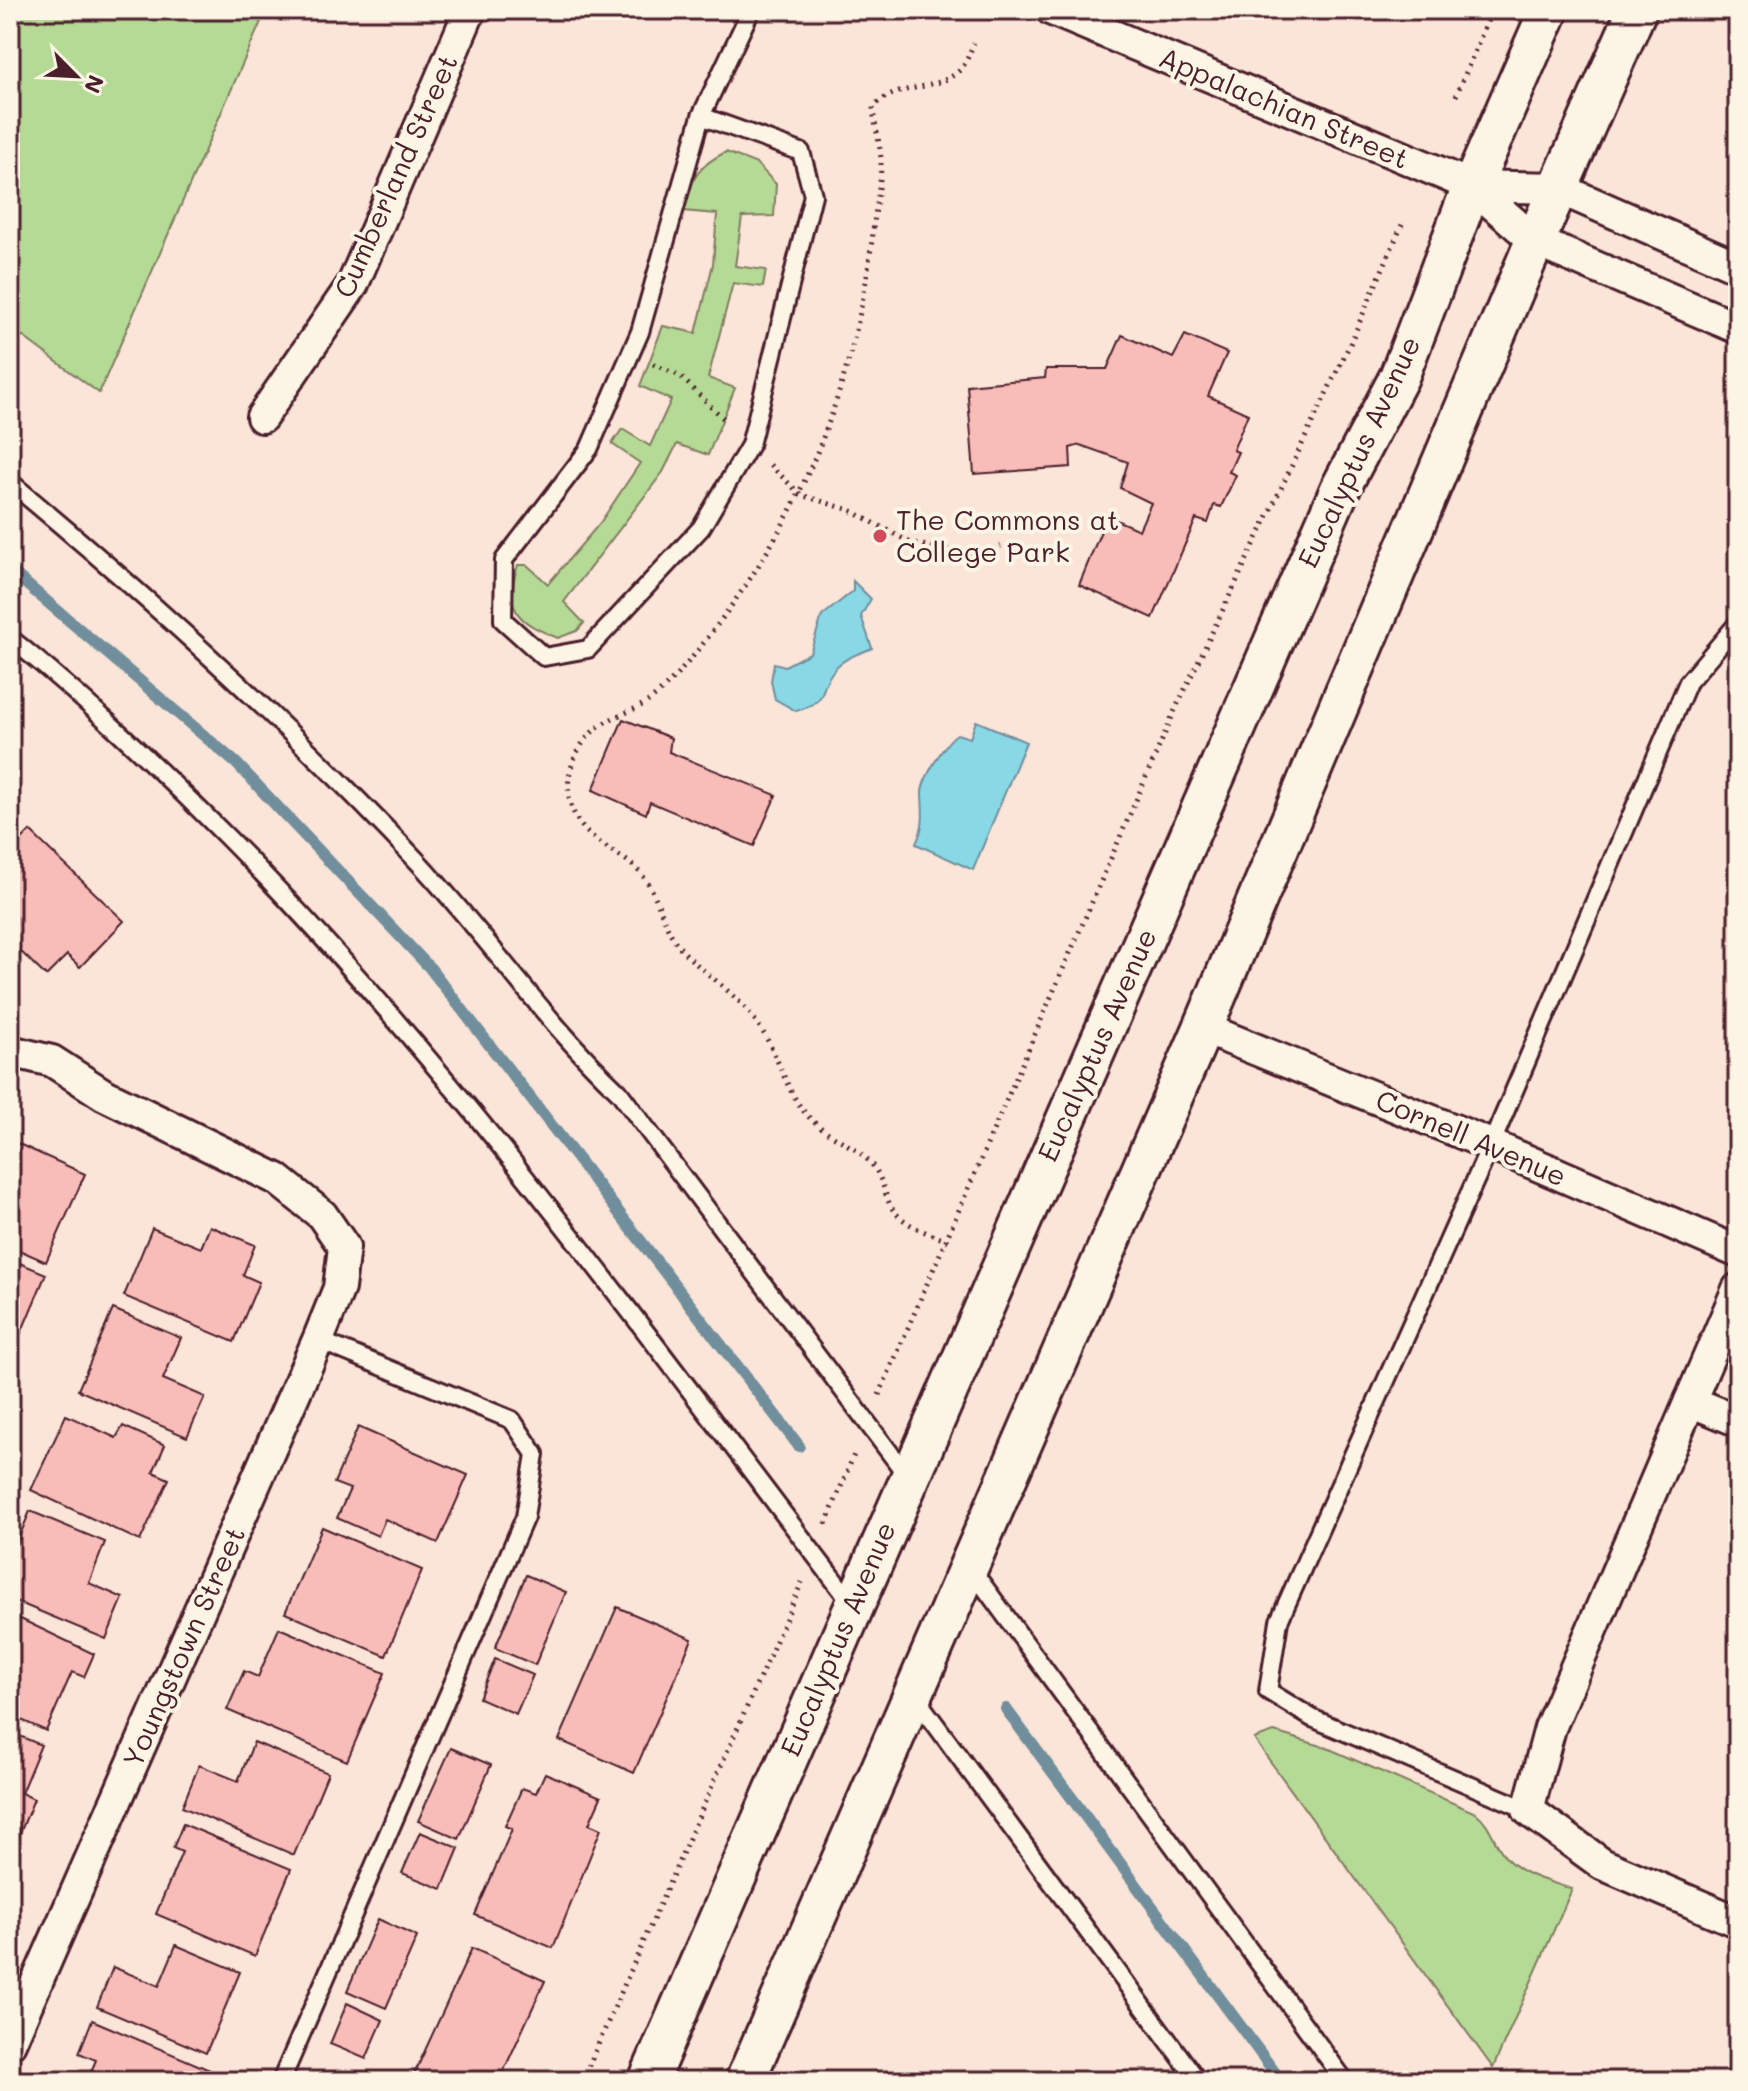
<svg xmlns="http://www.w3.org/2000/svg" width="1748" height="2091" font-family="Mali,sans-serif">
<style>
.green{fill:#b5da95;stroke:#807c60;stroke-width:2}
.water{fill:#89d8e6;stroke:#708e9b;stroke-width:2}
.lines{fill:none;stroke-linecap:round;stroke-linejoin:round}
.stream{stroke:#708e9b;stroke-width:12}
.building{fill:#f8bcb9;stroke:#4a1f2b;stroke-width:2}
.service-casing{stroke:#4a1f2b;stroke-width:22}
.minor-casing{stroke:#4a1f2b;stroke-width:36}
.tertiary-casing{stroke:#4a1f2b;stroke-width:44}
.path{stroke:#4a1f2b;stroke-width:5;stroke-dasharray:2 6;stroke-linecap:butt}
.service{stroke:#fcf5e5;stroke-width:16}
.minor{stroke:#fcf5e5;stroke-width:30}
.tertiary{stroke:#fcf5e5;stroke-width:38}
.poi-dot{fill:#d1495b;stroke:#fcf5e5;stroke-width:3}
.labels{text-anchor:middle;stroke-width:8;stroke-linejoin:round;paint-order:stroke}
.street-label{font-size:28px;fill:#4a1f2b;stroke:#fcf5e5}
.poi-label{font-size:28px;fill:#4a1f2b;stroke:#fcf5e5;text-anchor:start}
</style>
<rect width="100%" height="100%" fill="#fbe4d8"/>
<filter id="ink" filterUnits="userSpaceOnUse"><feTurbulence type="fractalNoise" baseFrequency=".0125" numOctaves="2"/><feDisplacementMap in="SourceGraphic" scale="16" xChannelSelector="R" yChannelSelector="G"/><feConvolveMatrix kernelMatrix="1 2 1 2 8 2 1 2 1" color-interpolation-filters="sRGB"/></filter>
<g filter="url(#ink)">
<g class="green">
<polygon points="10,10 266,10 99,393 10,327"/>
<path d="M726,152L757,164L776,184L774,216L742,217L735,266L766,270L763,287L733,283L708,378L735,388L708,455L677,444L663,472L564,602L584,623L577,631L558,638C517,622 503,610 518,565H527L548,584L600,523L640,463L612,444L622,429L650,446L671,400L640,386L663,326L696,333L713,264L717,214L683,211C691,181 696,166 726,152Z"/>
<path d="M1274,1732L1325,1747L1476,1813C1492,1825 1494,1846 1508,1860C1524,1876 1551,1882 1572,1889L1493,2068L1254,1739Z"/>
</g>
<g class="water">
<path d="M853,581L871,599L861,616L872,648C859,654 842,658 833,671C817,692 830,701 796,711L775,699L771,681L774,663L785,666L810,653L822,616L853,591Z"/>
<path d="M976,721L1026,742L973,870L916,844C925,824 923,814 922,794C921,781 946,741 957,734L970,738Z"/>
</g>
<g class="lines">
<g class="stream">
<polyline points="10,570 236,763 430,968 799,1446"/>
<polyline points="1006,1709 1281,2081"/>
</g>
</g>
<g class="building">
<polygon points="1122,335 1173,358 1185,335 1227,353 1208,396 1248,414 1233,450 1238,452 1229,472 1236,475 1221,507 1214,505 1208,523 1196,519 1153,618 1079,585 1107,516 1139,530 1151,503 1120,488 1128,462 1080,445 1070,448 1071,467 974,474 967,385 1045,378 1046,369 1107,369"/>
<polygon points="623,719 671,738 669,752 776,795 754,846 650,802 646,814 593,790"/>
<polygon points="30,831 124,921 80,967 67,955 46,976 10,941 10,851"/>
<polygon points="10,1140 85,1174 46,1262 10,1246"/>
<polygon points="210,1226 255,1245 243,1275 259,1282 234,1342 124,1296 152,1228 201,1248"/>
<polygon points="10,1259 46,1274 10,1359"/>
<polygon points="113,1309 181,1338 163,1379 205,1397 187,1437 78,1390"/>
<polygon points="66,1415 116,1438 123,1426 165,1445 153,1472 169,1479 140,1541 31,1490"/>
<polygon points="358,1427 468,1475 438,1543 385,1519 378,1536 337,1518 350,1489 334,1483"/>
<polygon points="30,1511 105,1542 89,1583 123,1598 106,1639 10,1599 10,1559"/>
<polygon points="322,1527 422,1570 386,1656 285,1613"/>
<polygon points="526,1575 566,1592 535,1665 495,1648"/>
<polygon points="617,1607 692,1639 634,1773 559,1740"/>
<polygon points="10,1614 94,1654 84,1677 72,1672 46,1731 10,1715"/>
<polygon points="279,1628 385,1673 347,1761 227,1710 244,1671 258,1677"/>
<polygon points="495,1659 533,1675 516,1714 479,1698"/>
<polygon points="10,1732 41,1745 21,1793 34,1799 18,1838 10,1834"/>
<polygon points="254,1742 328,1773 294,1855 182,1807 199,1765 238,1781"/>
<polygon points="451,1748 491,1765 459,1839 418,1821"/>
<polygon points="545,1773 601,1797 589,1824 601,1829 553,1948 475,1915 512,1829 505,1826 522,1788 536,1793"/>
<polygon points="183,1824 291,1869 255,1956 156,1914 182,1852 173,1848"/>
<polygon points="420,1832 459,1848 442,1889 402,1873"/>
<polygon points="378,1919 417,1937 386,2008 347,1991"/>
<polygon points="176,1945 240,1972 206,2053 97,2007 113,1967 159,1986"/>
<polygon points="472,1948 545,1981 499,2081 411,2081"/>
<polygon points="347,2003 383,2020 366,2059 330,2044"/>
<polygon points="92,2020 224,2076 222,2081 87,2081 96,2060 79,2053"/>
</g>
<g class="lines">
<g class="service-casing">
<g id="service">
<polyline points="701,116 801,152 813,195 750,445 701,528 588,649 544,657 503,620 504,560 589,449 640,332 701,116 751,10"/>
<path d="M10,482C154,602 291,727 419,863C488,937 545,1022 619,1092L908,1477"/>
<path d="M10,638C88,700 159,769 229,839C462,1075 652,1343 853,1605"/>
<polyline points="969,1566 1345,2081"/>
<polyline points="913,1694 1198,2081"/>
<polyline points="1528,1810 1312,1718 1268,1691 1279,1621 1491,1145 1688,682 1738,623"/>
<polyline points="281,2081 525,1517 535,1454 512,1420 318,1340"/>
</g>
</g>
<g class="minor-casing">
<g id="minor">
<polyline points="1052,10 1472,186 1535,241 1738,328"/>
<polyline points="1472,186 1558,188 1738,267"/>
<polyline points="262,417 353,284 470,10"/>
<polyline points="1203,1028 1491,1145 1738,1252"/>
<polyline points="10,1051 52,1061 103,1094 277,1179 322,1215 344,1247 339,1288 318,1340 10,2043"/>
<polyline points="1738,1289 1550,1728 1528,1810 1602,1864 1738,1922"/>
<polyline points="1690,1401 1738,1421"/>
</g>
</g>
<g class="tertiary-casing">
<g id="tertiary">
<polyline points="648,2081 1340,489 1399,377 1472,186 1549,10"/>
<polyline points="745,2081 1203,1028 1535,241 1637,10"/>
</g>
</g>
<g class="path">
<polyline points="1456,96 1492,10"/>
<polyline points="653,364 680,376 726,421"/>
<polyline points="770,465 801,495 850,510 911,543 980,555 1001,546"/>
<path d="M948,1241C928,1233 901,1225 890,1205C884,1192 882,1177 873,1166C856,1144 826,1137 807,1115C784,1089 778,1052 757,1023C737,993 706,976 682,950C662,928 661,899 643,876C619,846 577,844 569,796C565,766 582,734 609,720C621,714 635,710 647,702C673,685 707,639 726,613C810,500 857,371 873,232C875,209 881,185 881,162C881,144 874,125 873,107C898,82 933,93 959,71C966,65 970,51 974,43"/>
<polyline points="879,1395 1175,710 1350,344 1404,220"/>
<polyline points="826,1524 855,1452"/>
<polyline points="582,2081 802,1582"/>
</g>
<use href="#service" class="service"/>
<use href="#minor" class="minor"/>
<use href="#tertiary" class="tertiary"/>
</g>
</g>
<circle class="poi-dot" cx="880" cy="536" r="8"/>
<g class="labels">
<g class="street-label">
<text transform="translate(1284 108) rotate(23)" y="10">Appalachian Street</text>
<text transform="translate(396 176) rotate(-66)" y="10">Cumberland Street</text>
<text transform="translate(1359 452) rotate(-65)" y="10">Eucalyptus Avenue</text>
<text transform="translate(1097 1045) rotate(-66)" y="10">Eucalyptus Avenue</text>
<text transform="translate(1471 1138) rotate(23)" y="10">Cornell Avenue</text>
<text transform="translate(838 1639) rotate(-67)" y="10">Eucalyptus Avenue</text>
<text transform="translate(184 1647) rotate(-66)" y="10">Youngstown Street</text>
</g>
<g class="poi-label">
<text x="896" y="530">The Commons at<tspan x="896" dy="32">College Park</tspan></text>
</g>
</g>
<rect width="1748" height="2091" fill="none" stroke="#fcf5e5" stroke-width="40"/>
<rect x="20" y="20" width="1708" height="2051" fill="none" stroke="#4a1f2b" stroke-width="3" filter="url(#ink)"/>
<g transform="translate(76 76) rotate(114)" stroke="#fcf5e5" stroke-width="6" paint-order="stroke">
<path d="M0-6L14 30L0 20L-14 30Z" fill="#4a1f2b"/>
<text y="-12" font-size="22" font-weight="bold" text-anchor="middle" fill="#4a1f2b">N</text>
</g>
</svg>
